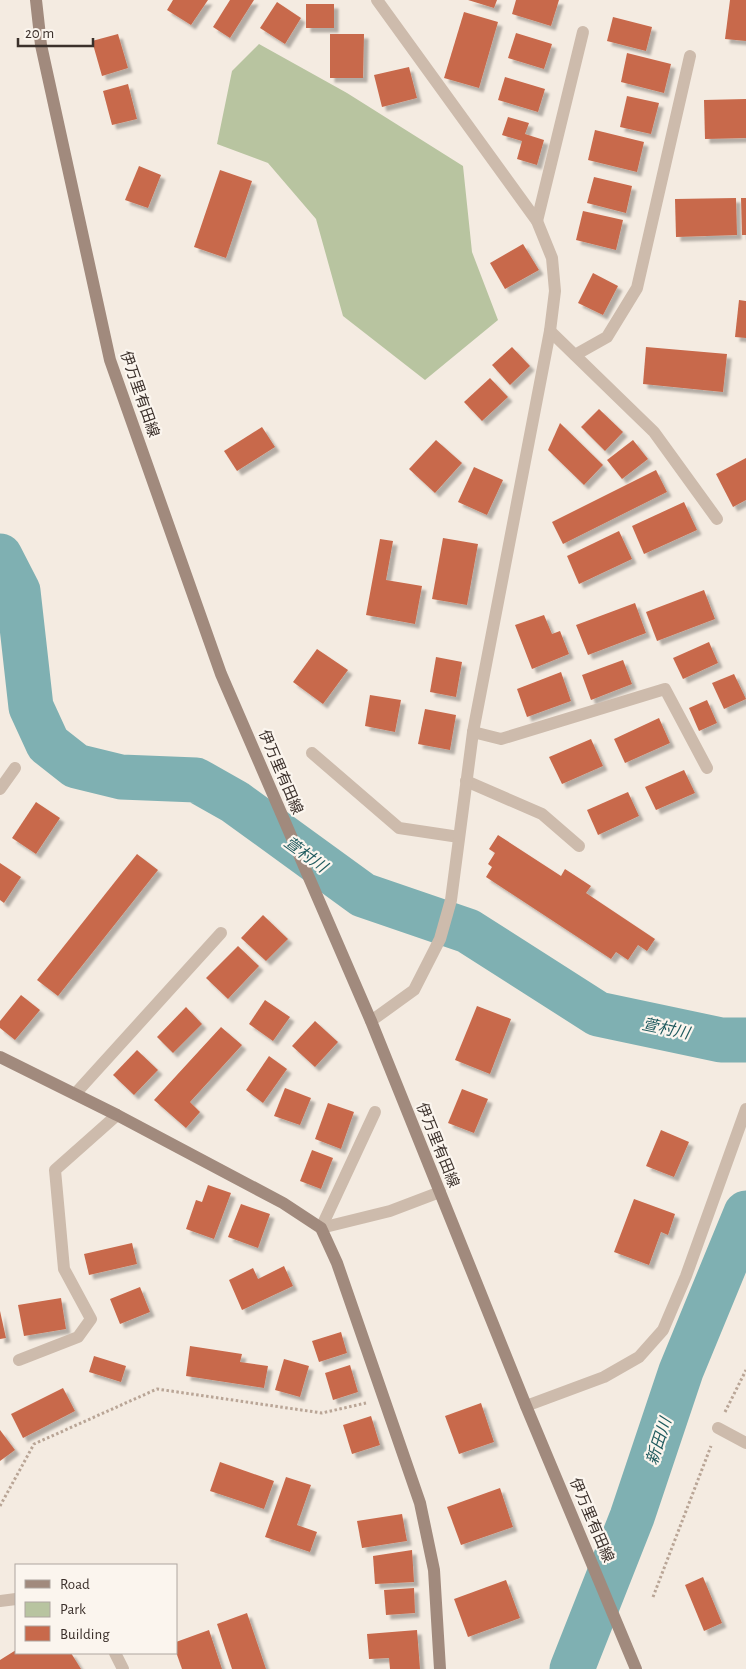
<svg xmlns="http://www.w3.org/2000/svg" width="746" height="1669" font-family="'Alegreya Sans','Noto Sans JP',sans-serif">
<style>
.green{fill:#b8c4a0}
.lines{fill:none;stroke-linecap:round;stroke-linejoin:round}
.river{stroke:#7fb0b2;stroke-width:45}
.building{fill:#c8694b;filter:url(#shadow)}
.path{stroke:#b9a596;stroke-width:3;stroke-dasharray:2.5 2.5;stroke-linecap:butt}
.street{stroke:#cdbbac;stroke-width:12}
.secondary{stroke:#a18a7d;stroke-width:12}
.labels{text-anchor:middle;stroke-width:4.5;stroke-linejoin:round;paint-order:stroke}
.street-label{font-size:15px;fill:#3b302b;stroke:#fbf5ee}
.water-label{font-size:16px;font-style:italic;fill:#1f5a5e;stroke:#fbf5ee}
</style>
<defs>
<filter id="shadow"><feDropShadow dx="4.5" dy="4.5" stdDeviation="1" flood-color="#0004"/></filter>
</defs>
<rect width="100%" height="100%" fill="#f4ebe1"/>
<polygon class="green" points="259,44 347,93 463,166 472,252 498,320 425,380 343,316 316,219 268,163 217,144 232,71"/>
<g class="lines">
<g class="river">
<polyline points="0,556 18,591 31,707 48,744 76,766 121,777 196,780 235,802 363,895 468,931 598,1014 721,1040 746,1040"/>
<polyline points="572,1669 632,1517 681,1371 746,1213"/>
</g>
</g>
<g class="building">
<polygon points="173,0 208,0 191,25 167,10"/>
<polygon points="230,0 254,0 230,38 213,27"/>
<polygon points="468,0 497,0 494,8"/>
<polygon points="516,0 559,0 551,26 512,14"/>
<polygon points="730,0 746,0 746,41 725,39"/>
<polygon points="277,2 301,18 285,44 260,28"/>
<rect x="306" y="4" width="28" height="24"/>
<polygon points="464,12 498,22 479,88 444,78"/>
<polygon points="613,17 652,27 646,51 607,41"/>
<polygon points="516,33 552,44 544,69 508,58"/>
<polygon points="118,34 128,68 102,76 92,41"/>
<polygon points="330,34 364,34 363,78 330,78"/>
<polygon points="627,53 671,64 664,93 621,82"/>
<polygon points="409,67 417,98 382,107 374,75"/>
<polygon points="505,77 545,89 538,112 498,100"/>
<polygon points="128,84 137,119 112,125 103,91"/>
<polygon points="627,96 659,103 651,134 620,127"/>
<polygon points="746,99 746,138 705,139 704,100"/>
<polygon points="508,117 529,123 525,134 544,140 537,165 517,159 522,141 502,135"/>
<polygon points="595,130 644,142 637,172 588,160"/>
<polygon points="139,166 161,175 148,208 125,200"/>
<polygon points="220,170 252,181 226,258 194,247"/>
<polygon points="594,177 632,186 626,213 587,203"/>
<polygon points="736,198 737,235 676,237 675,199"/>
<polygon points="741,198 746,198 746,235 742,235"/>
<polygon points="583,211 623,220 616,250 576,240"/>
<polygon points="523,244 539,270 505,289 490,263"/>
<polygon points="593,273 618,286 603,315 578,303"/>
<polygon points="739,300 746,301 746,338 735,337"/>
<polygon points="512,347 530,366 510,385 492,365"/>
<polygon points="646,347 727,354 723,392 643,384"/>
<polygon points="490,378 508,397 482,421 464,402"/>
<polygon points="599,409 623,432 605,451 581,427"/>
<polygon points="560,423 603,465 584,485 548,450"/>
<polygon points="262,427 275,447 237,471 224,451"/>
<polygon points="436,440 462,463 435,493 409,469"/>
<polygon points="633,440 648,459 622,479 607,460"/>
<polygon points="746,458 746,500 733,507 716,474"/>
<polygon points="474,467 503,480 487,515 458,502"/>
<polygon points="656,470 667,492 563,544 552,522"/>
<polygon points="684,502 697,530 644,554 632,526"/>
<polygon points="619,531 632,559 579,584 567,556"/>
<polygon points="443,538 478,544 467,605 432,599"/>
<polygon points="380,539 393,541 386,580 422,586 415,624 366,615"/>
<polygon points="704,590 715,619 657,641 646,612"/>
<polygon points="635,603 646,633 588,655 576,625"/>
<polygon points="544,615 552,634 560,631 569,654 532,669 515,625"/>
<polygon points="709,642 718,663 683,679 673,658"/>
<polygon points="317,649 348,670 323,704 293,682"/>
<polygon points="436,657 462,662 456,697 430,692"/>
<polygon points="623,660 632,684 591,700 582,675"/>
<polygon points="561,672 571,701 527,717 517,689"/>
<polygon points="734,674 746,699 724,709 712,683"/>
<polygon points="370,695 401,700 395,732 365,726"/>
<polygon points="707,700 717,723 699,731 689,708"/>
<polygon points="425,709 456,715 450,750 418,744"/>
<polygon points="659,718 670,743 625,763 614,739"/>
<polygon points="591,739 603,766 562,784 549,757"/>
<polygon points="684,770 695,793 656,810 645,787"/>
<polygon points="628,792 639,816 598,835 587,810"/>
<polygon points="36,802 60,818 36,854 12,838"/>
<polygon points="498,835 561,876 565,869 591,886 586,893 655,939 647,951 638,945 628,960 616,952 611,959 486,877 492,867 488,864 495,853 489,849"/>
<polygon points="137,854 158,870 58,996 37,980"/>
<polygon points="0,863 21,877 4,903 0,900"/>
<polygon points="263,915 288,939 266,961 241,938"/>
<polygon points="238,946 259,966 228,999 206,978"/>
<polygon points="21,995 40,1010 15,1040 0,1028 0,1021"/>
<polygon points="265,1000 290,1017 273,1041 249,1024"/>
<polygon points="477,1006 511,1019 490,1074 455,1060"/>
<polygon points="186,1007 202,1024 173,1053 157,1037"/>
<polygon points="315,1021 338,1042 315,1067 292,1046"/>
<polygon points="221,1027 242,1045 190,1102 200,1112 186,1128 154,1100"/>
<polygon points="137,1050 158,1070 134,1095 113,1075"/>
<polygon points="269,1056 287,1069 263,1103 246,1090"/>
<polygon points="285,1088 311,1098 300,1125 274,1116"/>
<polygon points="462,1089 488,1099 474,1133 448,1123"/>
<polygon points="328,1103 354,1112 341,1149 315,1139"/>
<polygon points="661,1130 689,1142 674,1177 646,1166"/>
<polygon points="312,1150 333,1158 321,1189 300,1181"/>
<polygon points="208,1185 231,1193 214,1239 186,1229 196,1200 202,1202"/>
<polygon points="634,1199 675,1214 668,1235 661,1232 649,1265 614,1252"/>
<polygon points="241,1204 270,1214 258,1248 228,1237"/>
<polygon points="132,1243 137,1264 89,1275 84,1254"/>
<polygon points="284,1266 293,1286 242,1310 229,1280 253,1268 258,1279"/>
<polygon points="140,1287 150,1312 120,1324 110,1299"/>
<polygon points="61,1298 66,1329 24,1336 18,1305"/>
<polygon points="0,1311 6,1338 0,1339"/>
<polygon points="341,1332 347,1353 319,1362 312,1341"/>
<polygon points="190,1346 242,1354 240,1362 268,1366 264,1388 186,1376"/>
<polygon points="94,1356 126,1366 121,1382 89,1372"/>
<polygon points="284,1359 309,1366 300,1397 275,1390"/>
<polygon points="350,1365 358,1392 333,1400 325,1373"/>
<polygon points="63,1388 75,1411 23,1438 11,1414"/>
<polygon points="481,1403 494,1442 459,1454 445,1416"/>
<polygon points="371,1416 380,1445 352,1454 343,1425"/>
<polygon points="0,1430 15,1450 0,1461"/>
<polygon points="220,1462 274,1481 264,1509 210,1491"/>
<polygon points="286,1477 311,1485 297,1525 317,1532 310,1552 265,1537"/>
<polygon points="500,1488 513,1527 461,1545 447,1507"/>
<polygon points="402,1514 407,1541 362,1548 357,1521"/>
<polygon points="412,1550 414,1582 375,1584 373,1556"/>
<polygon points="703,1577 722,1623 704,1631 685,1585"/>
<polygon points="506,1580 520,1618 468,1637 454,1599"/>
<polygon points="414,1588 415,1613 386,1615 384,1590"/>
<polygon points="247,1613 266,1669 232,1669 217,1624"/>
<polygon points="209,1630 222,1669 182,1669 176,1652 176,1642"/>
<polygon points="417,1630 420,1669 390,1669 389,1658 369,1659 367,1634"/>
<polygon points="16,1650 16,1653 71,1653 81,1669 0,1669 0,1660"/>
</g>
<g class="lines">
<g class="path">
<polyline points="725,1412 746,1370"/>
<polyline points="0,1506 34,1444 157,1389 322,1413 366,1403"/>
<polyline points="653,1597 711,1446"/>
</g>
<g class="street">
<polyline points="537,221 583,32"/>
<polyline points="550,331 654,432 717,519"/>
<polyline points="575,355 607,337 637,288 690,56"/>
<polyline points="473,732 501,739 665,689 707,768"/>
<polyline points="312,753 399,828 459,837"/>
<polyline points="466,781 542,814 579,846"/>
<polyline points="0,789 15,768"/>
<polyline points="371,1021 414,990 440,939 451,900 473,732 550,331 555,291 552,258 537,221 377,0"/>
<polyline points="75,1094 221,933"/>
<polyline points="321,1228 375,1112"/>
<polyline points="321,1228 390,1211 440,1192"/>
<polyline points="19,1360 78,1337 91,1319 64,1269 55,1170 117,1115"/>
<polyline points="526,1406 604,1377 639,1357 663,1330 686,1276 746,1109"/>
<polyline points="718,1428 746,1443"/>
<polyline points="0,1601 16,1599"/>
<polyline points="115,1653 123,1669"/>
</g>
<g class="secondary">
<polyline points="36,0 41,45 110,360 221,674 371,1021 526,1406 636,1669"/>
<polyline points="0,1057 117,1115 283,1203 321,1228 337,1263 420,1503 434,1570 440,1669"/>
</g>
</g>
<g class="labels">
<g class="street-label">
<text transform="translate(140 394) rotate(71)" y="5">伊万里有田線</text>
<text transform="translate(281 772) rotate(67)" y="5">伊万里有田線</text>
<text transform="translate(438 1145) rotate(68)" y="5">伊万里有田線</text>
<text transform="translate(592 1520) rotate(67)" y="5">伊万里有田線</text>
</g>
<g class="water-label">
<text transform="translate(306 854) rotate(36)" y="6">萱村川</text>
<text transform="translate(666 1028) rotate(12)" y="6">萱村川</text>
<text transform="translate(658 1441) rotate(-72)" y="6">新田川</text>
</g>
</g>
<rect x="15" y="1564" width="162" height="90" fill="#fbf5ee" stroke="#aea6a0"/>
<rect x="25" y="1580" width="25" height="8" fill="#a18a7d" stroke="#aea6a0"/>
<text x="60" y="1589" font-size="15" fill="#3b302b">Road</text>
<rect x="25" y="1602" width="25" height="15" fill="#b8c4a0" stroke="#aea6a0"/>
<text x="60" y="1614" font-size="15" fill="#3b302b">Park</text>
<rect x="25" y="1626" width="25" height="15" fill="#c8694b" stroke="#aea6a0"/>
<text x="60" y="1639" font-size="15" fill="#3b302b">Building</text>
<path d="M18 38v8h75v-8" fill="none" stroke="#3b302b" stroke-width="2.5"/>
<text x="25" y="38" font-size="15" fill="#3b302b" stroke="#fbf5ee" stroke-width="4" paint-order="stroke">20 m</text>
</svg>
